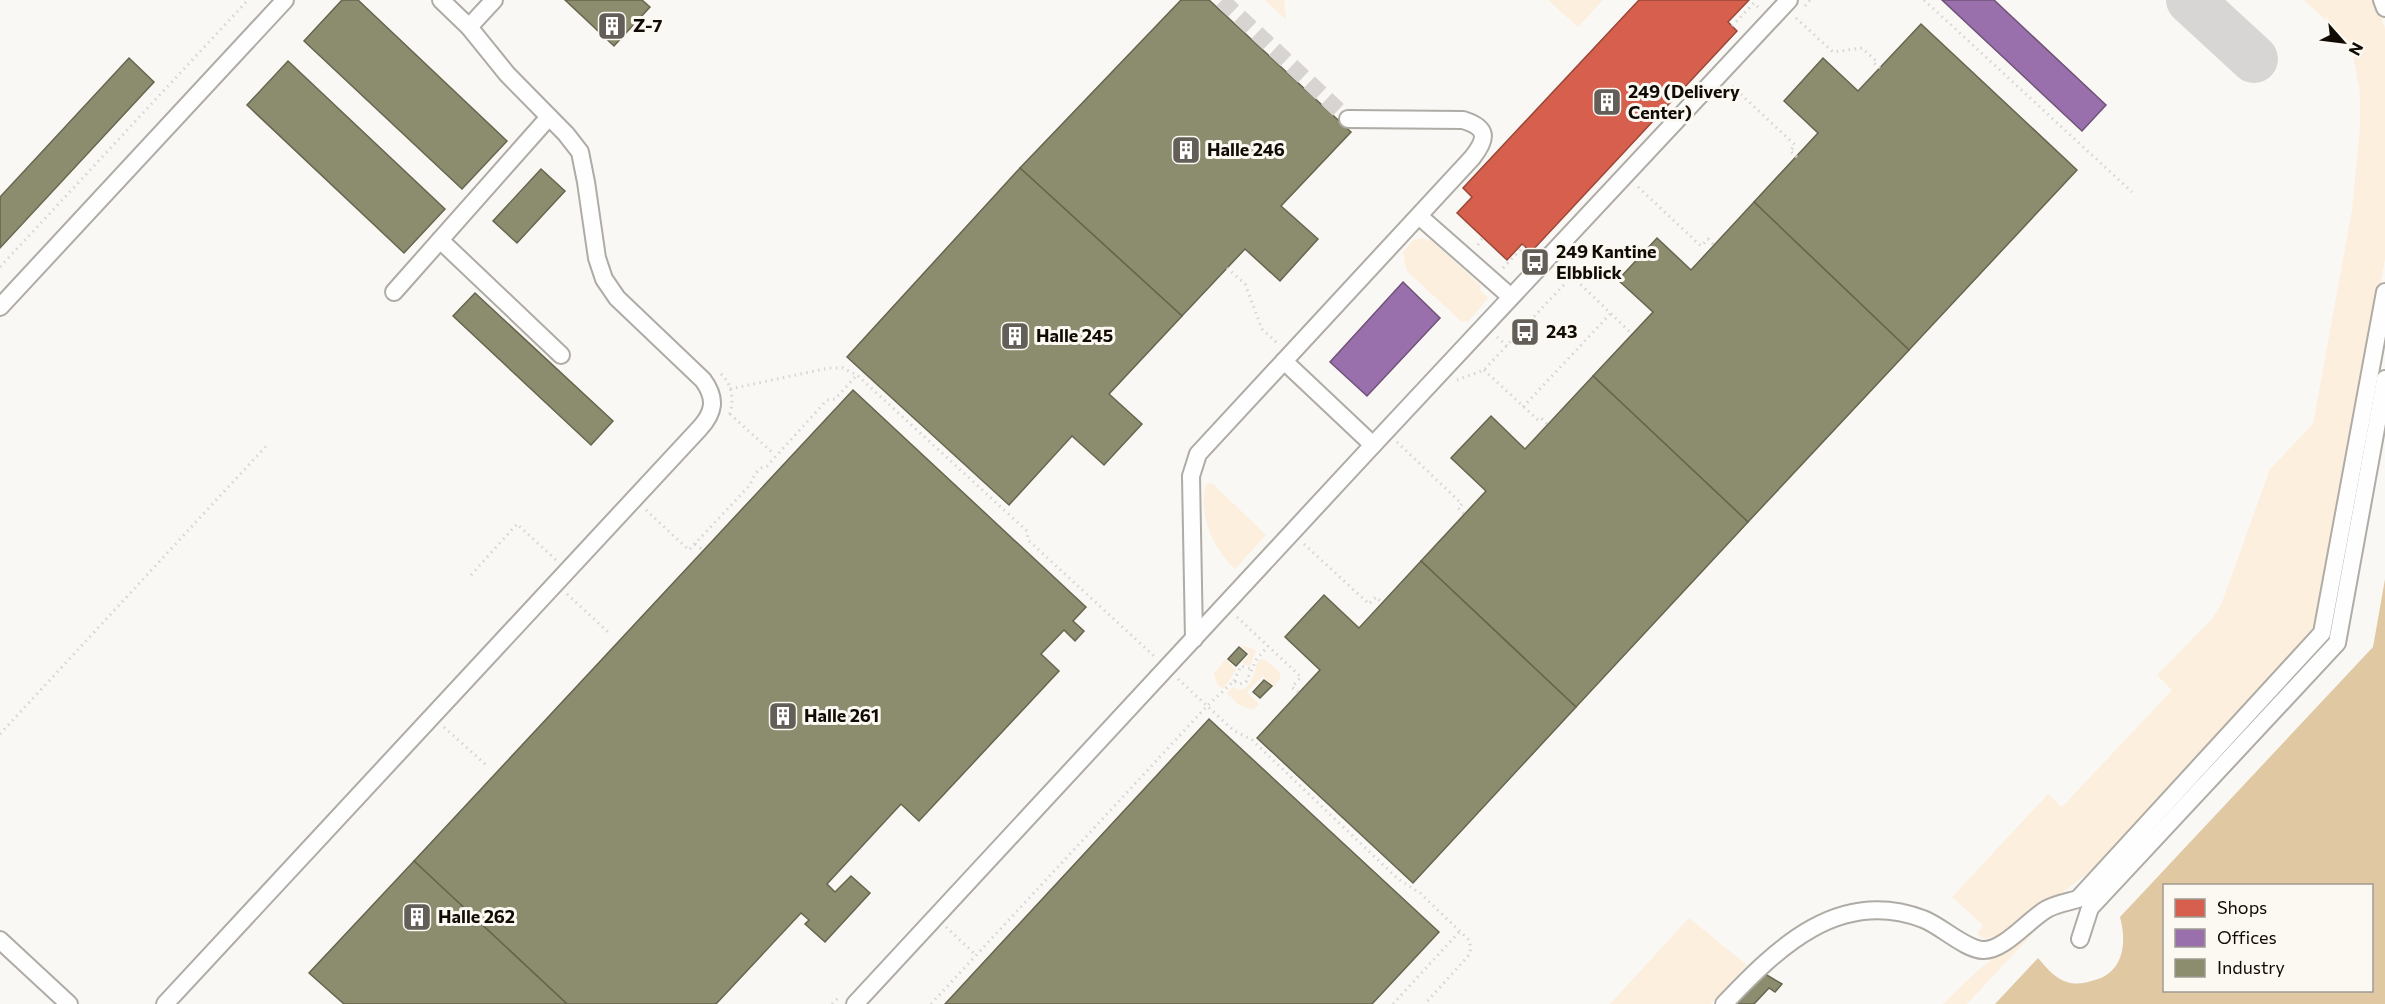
<svg xmlns="http://www.w3.org/2000/svg" width="2385" height="1004" font-family="Commissioner,sans-serif">
<style>
.green{fill:#fcefdd}
.water{fill:#e0c8a2;fill-rule:evenodd}
.shops{fill:#d6604d;stroke:#9b4637;stroke-width:1.5}
.offices{fill:#9970ab;stroke:#705279;stroke-width:1.5}
.industry{fill:#8c8c6e;stroke:#67654e;stroke-width:1.5}
.lines{fill:none;stroke-linecap:round;stroke-linejoin:round}
.taxiway{stroke:#d8d6d4;stroke-width:48}
.minor-tunnel{stroke:#d7d4d1;stroke-width:16;stroke-dasharray:16 8;stroke-linecap:butt}
.minor-casing{stroke:#afaba5;stroke-width:20}
.path{stroke:#d5d5d4;stroke-width:3;stroke-dasharray:1.5 4.5;stroke-linecap:butt}
.minor{stroke:#fefefe;stroke-width:16}
.labels{text-anchor:middle;stroke-width:6;stroke-linejoin:round;paint-order:stroke}
.poi-label{font-size:18px;font-weight:bold;fill:#110b03;stroke:#fcf9f3;text-anchor:start}
</style>
<rect width="100%" height="100%" fill="#faf8f5"/>
<g class="green">
<polygon points="1265,0 1284,0 1286,20"/>
<polygon points="1548,0 1603,0 1578,27"/>
<polygon points="2304,0 2375,0 2385,28 2385,259 2316,631 2092,870 2004,937 1983,938 1977,934 1983,925 1952,897 2048,794 2062,807 2172,690 2157,675 2211,620 2221,605 2270,469 2313,424 2352,210 2360,128 2360,93 2351,44"/>
<polygon points="1423,238 1432,241 1481,286 1479,289 1488,298 1468,322 1461,321 1408,272 1404,262 1405,255 1402,254 1413,240"/>
<path d="M1207,483L1213,484L1266,535L1235,569C1214,551 1196,511 1207,483Z"/>
<polygon points="1240,645 1256,650 1250,666 1242,663 1250,654"/>
<polygon points="1226,659 1236,670 1223,689 1217,684 1214,673"/>
<path d="M1264,659L1280,672V678L1274,687L1263,676L1247,692L1259,704L1254,710L1239,705L1227,693L1232,687L1242,690C1254,684 1254,672 1258,660Z"/>
<polygon points="1689,918 1747,965 1711,1004 1610,1004"/>
<polygon points="2035,926 2037,929 1967,1004 1943,1004 1977,971"/>
</g>
<path class="water" d="M2385,579V1004H1995L2038,958C2046,967 2054,978 2067,982C2076,985 2086,983 2095,980C2124,972 2127,942 2120,917L2373,647ZM2164,886H2372V990H2164Z"/>
<polygon class="shops" points="1639,0 1749,0 1728,22 1737,31 1531,252 1522,244 1507,260 1457,213 1472,197 1463,188"/>
<g class="offices">
<polygon points="1942,0 1994,0 2106,105 2082,131"/>
<polygon points="1403,282 1440,318 1367,396 1330,362"/>
</g>
<g class="industry">
<polygon points="342,0 358,0 507,141 462,189 304,41"/>
<polygon points="565,0 642,0 650,7 614,46"/>
<polygon points="1181,0 1209,0 1351,132 1281,206 1318,239 1280,281 1245,249 1182,316 1020,168"/>
<polygon points="1921,24 2077,170 1909,350 1754,202 1818,133 1784,101 1823,58 1858,91"/>
<polygon points="129,58 154,82 0,248 0,197"/>
<polygon points="288,61 445,209 404,253 247,105"/>
<polygon points="1020,168 1182,316 1109,394 1142,424 1104,465 1072,436 1009,505 847,357"/>
<polygon points="541,169 565,191 517,243 493,221"/>
<polygon points="1754,202 1909,350 1748,522 1593,376 1653,312 1618,280 1657,238 1691,270"/>
<polygon points="475,293 613,421 591,445 453,316"/>
<polygon points="1593,376 1748,522 1576,707 1421,561 1486,491 1451,458 1491,416 1525,449"/>
<polygon points="853,390 1086,607 1073,621 1084,631 1075,641 1064,630 1041,654 1059,671 919,821 901,804 827,884 835,892 851,876 870,893 825,942 805,924 809,920 801,913 716,1004 567,1004 414,861"/>
<polygon points="1421,561 1576,707 1413,883 1257,738 1320,670 1285,637 1324,595 1359,628"/>
<polygon points="1239,647 1247,654 1236,666 1228,659"/>
<polygon points="1264,680 1272,686 1260,698 1253,692"/>
<polygon points="1209,719 1439,932 1372,1004 945,1004"/>
<polygon points="414,861 567,1004 344,1004 309,973"/>
<polygon points="1765,974 1782,984 1775,992 1769,988 1754,1004 1737,1004"/>
</g>
<g class="lines">
<polyline class="taxiway" points="2190,0 2254,59"/>
<polyline class="minor-tunnel" points="1222,0 1348,119"/>
<g class="minor-casing">
<g id="minor">
<polyline points="2382,0 2385,8"/>
<polyline points="469,27 494,0"/>
<polyline points="1419,216 1511,297"/>
<polyline points="440,240 561,355"/>
<polyline points="394,292 549,117"/>
<polyline points="0,307 285,0"/>
<polyline points="1284,361 1373,445"/>
<path d="M1194,639L1191,476L1198,454L1472,158C1487,139 1489,128 1463,120L1348,119"/>
<polyline points="2080,939 2090,908 2337,643 2385,379"/>
<polyline points="0,940 69,1004"/>
<path d="M165,1004L699,429C714,413 717,399 703,380L617,298L604,279L597,258L586,182L580,152L566,134L507,74L469,27L441,0"/>
<polyline points="855,1004 1373,445 1789,0"/>
<path d="M1724,1004C1777,948 1839,887 1923,919C1940,925 1966,950 1983,950C2004,951 2029,919 2047,909C2056,904 2068,902 2078,899L2322,633L2385,292"/>
</g>
</g>
<g class="path">
<polyline points="1924,0 2132,192"/>
<polyline points="1805,6 1810,0"/>
<polyline points="1796,18 1833,52 1862,48 1876,61 1874,63 1880,68"/>
<polyline points="1732,26 1754,3 1760,9"/>
<polyline points="1732,86 1795,145 1790,151 1797,157"/>
<polyline points="1638,187 1701,246 1708,239 1714,245"/>
<polyline points="1478,245 1483,237"/>
<polyline points="0,267 248,0"/>
<polyline points="1227,268 1245,284 1262,329 1278,344"/>
<polyline points="1503,268 1524,246"/>
<polyline points="1572,276 1632,334"/>
<polyline points="1497,337 1507,346"/>
<polyline points="1484,370 1538,420 1541,418 1548,425"/>
<path d="M721,374C733,384 735,404 728,417"/>
<polyline points="1457,380 1484,370 1572,276 1578,252"/>
<polyline points="730,389 829,368 843,368 857,375 1027,531 1028,540 1154,656"/>
<polyline points="1523,407 1611,313"/>
<polyline points="730,414 774,454"/>
<polyline points="1397,442 1462,504 1458,508 1464,514"/>
<path d="M646,510L689,550L750,485C753,477 758,467 767,466L827,400L835,399L857,375"/>
<polyline points="695,544 703,550"/>
<polyline points="1304,544 1369,604 1376,597 1382,603"/>
<polyline points="471,575 517,524 556,560"/>
<polyline points="567,594 608,632"/>
<polyline points="1237,617 1301,677 1292,687 1299,693"/>
<polyline points="1178,679 1233,730 1252,740 1398,879 1420,893 1469,940 1471,948 1469,955 1425,1004"/>
<polyline points="1234,681 1241,666 1252,669"/>
<polyline points="444,727 486,765"/>
<polyline points="0,734 268,444"/>
<polyline points="946,927 976,955"/>
<polyline points="832,1004 839,997"/>
<polyline points="931,1004 1207,706 1234,681 1240,684 1246,682 1256,660 1268,646"/>
<polyline points="1393,1004 1460,931"/>
</g>
<use href="#minor" class="minor"/>
</g>
<defs>
<g id="building-square" transform="scale(1.5)"><rect x="-9" y="-9" width="18" height="18" rx="4" fill="#635e58" stroke="#fcf9f3"/><path d="M-4-6H4V6H1V3H-1V6H-4ZM-2.5-4.3h1.7v1.8h-1.7ZM.8-4.3h1.7v1.8H.8ZM-2.5-1h1.7V.8h-1.7ZM.8-1h1.7V.8H.8Z" fill="#fff"/></g>
<g id="bus-square" transform="scale(1.5)"><rect x="-9" y="-9" width="18" height="18" rx="4" fill="#635e58" stroke="#fcf9f3"/><path d="M-5-6H5V4H4V6H2V4H-2V6H-4V4H-5ZM-3.5-4V0h7V-4ZM-3.5 1.2v1.5H-2V1.2ZM2 1.2v1.5H3.5V1.2Z" fill="#fff"/></g>
</defs>
<g fill-rule="evenodd">
<use href="#building-square" x="612" y="26"/>
<use href="#building-square" x="1607" y="102"/>
<use href="#building-square" x="1186" y="150"/>
<use href="#bus-square" x="1535" y="262"/>
<use href="#bus-square" x="1525" y="332"/>
<use href="#building-square" x="1015" y="336"/>
<use href="#building-square" x="783" y="716"/>
<use href="#building-square" x="417" y="917"/>
</g>
<g class="labels">
<g class="poi-label">
<text x="633" y="32">Z-7</text>
<text x="1628" y="98">249 (Delivery<tspan x="1628" dy="21">Center)</tspan></text>
<text x="1207" y="156">Halle 246</text>
<text x="1556" y="258">249 Kantine<tspan x="1556" dy="21">Elbblick</tspan></text>
<text x="1546" y="338">243</text>
<text x="1036" y="342">Halle 245</text>
<text x="804" y="722">Halle 261</text>
<text x="438" y="923">Halle 262</text>
</g>
</g>
<rect x="2163" y="884" width="210" height="108" fill="#fcf9f3" stroke="#9e9a93" stroke-width="1.5"/>
<rect x="2175" y="899" width="30" height="18" fill="#d6604d" stroke="#9e9a93" stroke-width="1.5"/>
<text x="2217" y="914" font-size="18" fill="#110b03">Shops</text>
<rect x="2175" y="929" width="30" height="18" fill="#9970ab" stroke="#9e9a93" stroke-width="1.5"/>
<text x="2217" y="944" font-size="18" fill="#110b03">Offices</text>
<rect x="2175" y="959" width="30" height="18" fill="#8c8c6e" stroke="#9e9a93" stroke-width="1.5"/>
<text x="2217" y="974" font-size="18" fill="#110b03">Industry</text>
<g transform="translate(2343 42) rotate(118)" stroke="#fcf9f3" stroke-width="4.5" paint-order="stroke">
<path d="M0-4.5L10 22L0 15L-10 22Z" fill="#110b03"/>
<text y="-9" font-size="16" font-weight="bold" text-anchor="middle" fill="#110b03">N</text>
</g>
</svg>
